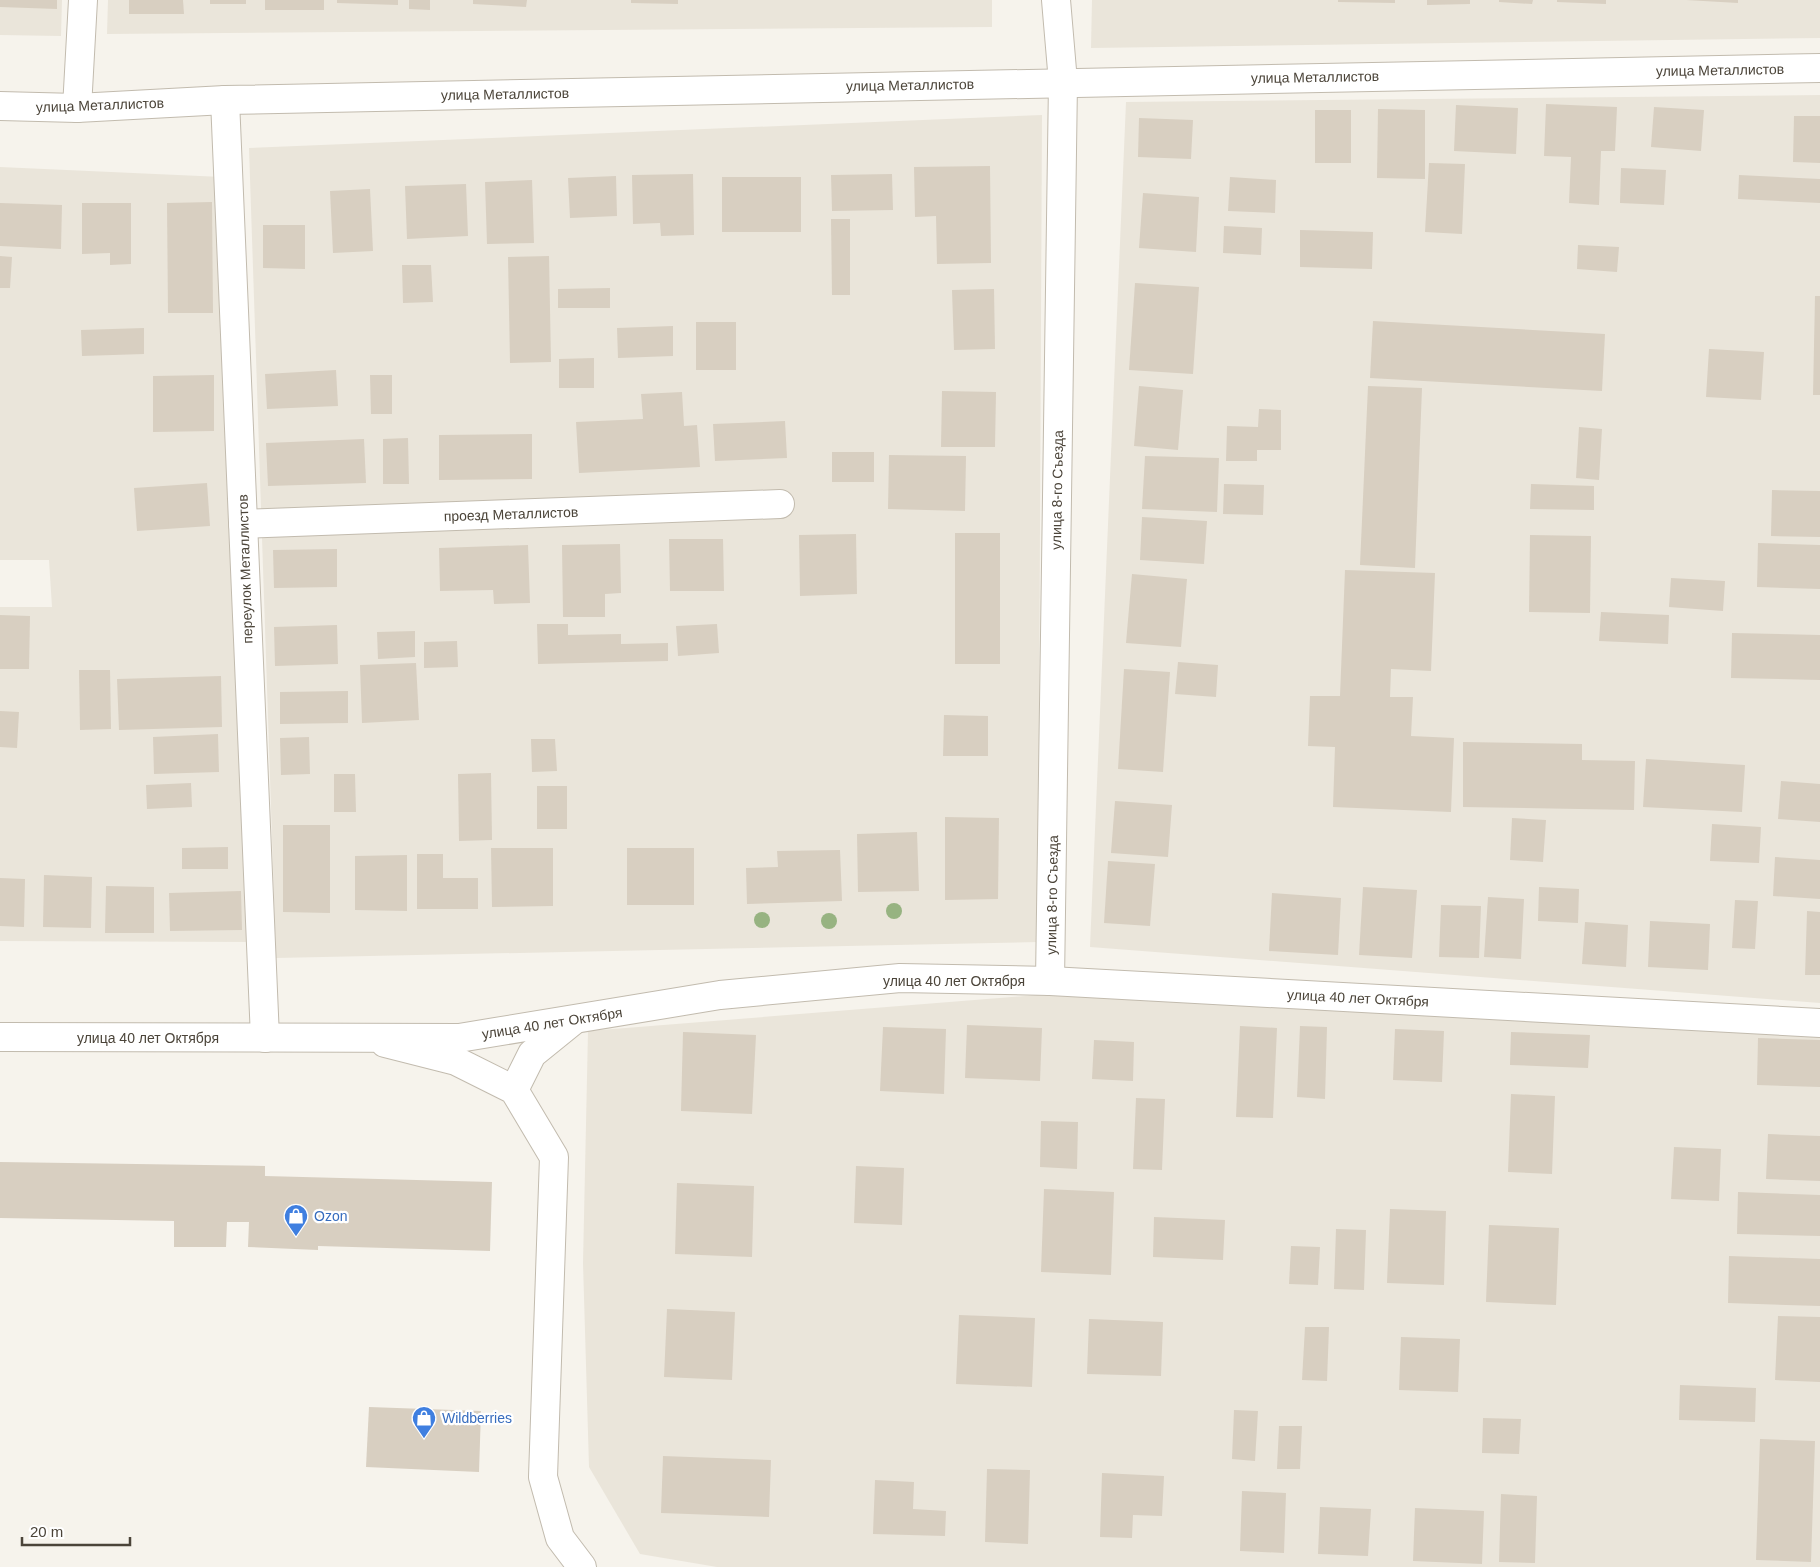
<svg xmlns="http://www.w3.org/2000/svg" width="1820" height="1567" font-family="Helvetica,sans-serif">
<style>
.residential{fill:#eae5da}
.building{fill:#d8cfc1}
.lines{fill:none;stroke-linecap:round;stroke-linejoin:round}
.minor-casing{stroke:#c2bbae;stroke-width:30}
.tertiary-casing{stroke:#c2bbae;stroke-width:30}
.minor{stroke:#fff;stroke-width:28}
.tertiary{stroke:#fff;stroke-width:28}
.tree{fill:#97b381}
.labels{text-anchor:middle;stroke-width:4.5;stroke-linejoin:round;paint-order:stroke}
.street-label{font-size:14px;fill:#4b4439;stroke:#fff}
.shop-label{font-size:14px;fill:#366cbe;stroke:#fff;text-anchor:start}
</style>
<rect width="100%" height="100%" fill="#f6f3ec"/>
<g class="residential">
<polygon points="0,0 62,0 61,36 0,35"/>
<polygon points="108,0 992,0 992,27 107,34"/>
<polygon points="1092,0 1820,0 1820,38 1091,48"/>
<polygon points="1820,95 1820,1003 1090,947 1126,102"/>
<polygon points="1042,115 1038,942 276,958 249,148"/>
<polygon points="0,167 222,177 253,942 0,941 0,607 52,607 49,560 0,560"/>
<polygon points="1037,995 1820,1032 1820,1567 717,1567 640,1554 589,1467 583,1263 588,1031"/>
</g>
<g class="building">
<polygon points="0,0 57,0 57,9 0,7"/>
<polygon points="129,0 183,0 184,14 129,14"/>
<rect x="210" y="0" width="36" height="4"/>
<rect x="265" y="0" width="59" height="10"/>
<polygon points="337,0 398,0 398,5 337,3"/>
<polygon points="409,0 430,0 430,10 409,9"/>
<polygon points="473,0 527,0 526,7 473,4"/>
<polygon points="631,0 678,0 678,4 631,3"/>
<polygon points="1338,0 1395,0 1395,3 1338,2"/>
<polygon points="1427,0 1470,0 1470,4 1427,5"/>
<polygon points="1499,0 1533,0 1532,4 1499,2"/>
<polygon points="1557,0 1606,0 1606,4 1557,2"/>
<polygon points="1686,0 1738,0 1738,3"/>
<polygon points="1546,104 1617,107 1615,151 1601,151 1599,205 1569,203 1571,157 1544,156"/>
<polygon points="1456,105 1518,108 1516,154 1454,151"/>
<polygon points="1654,107 1704,110 1701,151 1651,147"/>
<polygon points="1378,109 1425,110 1425,179 1377,178"/>
<rect x="1315" y="110" width="36" height="53"/>
<polygon points="1794,116 1820,116 1820,163 1793,162"/>
<polygon points="1139,118 1193,120 1191,159 1138,157"/>
<polygon points="1429,163 1465,164 1462,234 1425,232"/>
<polygon points="990,166 991,263 937,264 936,216 915,217 914,167"/>
<polygon points="1621,168 1666,170 1664,205 1620,203"/>
<polygon points="693,174 694,235 661,236 660,223 633,224 632,175"/>
<polygon points="892,174 893,210 832,211 831,175"/>
<polygon points="1739,175 1820,179 1820,203 1738,199"/>
<polygon points="616,176 617,216 570,218 568,178"/>
<rect x="722" y="177" width="79" height="55"/>
<polygon points="1230,177 1276,180 1275,213 1228,211"/>
<polygon points="532,180 534,243 487,244 485,182"/>
<polygon points="466,184 468,236 407,239 405,186"/>
<polygon points="370,189 373,251 333,253 330,191"/>
<polygon points="1143,193 1199,197 1196,252 1139,248"/>
<polygon points="212,202 213,313 168,313 167,203"/>
<polygon points="0,203 62,205 61,249 0,246"/>
<polygon points="82,203 131,203 131,264 110,265 110,253 82,254"/>
<polygon points="831,219 850,219 850,295 832,295"/>
<polygon points="263,225 305,225 305,269 263,268"/>
<polygon points="1224,226 1262,228 1261,255 1223,253"/>
<polygon points="1300,230 1373,232 1372,269 1300,267"/>
<polygon points="1578,245 1619,247 1617,272 1577,269"/>
<polygon points="0,256 12,257 10,288 0,288"/>
<polygon points="549,256 551,362 510,363 508,257"/>
<polygon points="402,265 431,265 433,302 403,303"/>
<polygon points="1135,283 1199,287 1193,374 1129,370"/>
<polygon points="610,288 610,308 558,308 558,289"/>
<polygon points="994,289 995,349 954,350 952,290"/>
<polygon points="1815,296 1820,296 1820,395 1813,395"/>
<polygon points="1373,321 1605,334 1602,391 1370,378"/>
<rect x="696" y="322" width="40" height="48"/>
<polygon points="673,326 673,356 618,358 617,328"/>
<polygon points="144,328 144,354 82,356 81,330"/>
<polygon points="1709,349 1764,352 1761,400 1706,397"/>
<polygon points="594,358 594,388 559,388 559,359"/>
<polygon points="336,370 338,406 267,409 265,374"/>
<polygon points="214,375 214,431 153,432 153,376"/>
<polygon points="370,375 392,375 392,414 371,414"/>
<polygon points="1139,386 1183,390 1178,450 1134,446"/>
<polygon points="1368,386 1422,388 1415,568 1360,565"/>
<polygon points="942,391 996,392 995,447 941,447"/>
<polygon points="682,392 684,426 697,425 700,467 579,473 576,422 643,419 641,394"/>
<polygon points="1259,409 1281,410 1281,450 1257,450 1257,461 1226,461 1227,426 1258,427"/>
<polygon points="785,421 787,458 715,461 713,424"/>
<polygon points="1579,427 1602,429 1599,480 1576,478"/>
<polygon points="532,434 532,479 439,480 439,435"/>
<polygon points="408,438 409,484 383,484 383,439"/>
<polygon points="364,439 366,483 268,486 266,443"/>
<rect x="832" y="452" width="42" height="30"/>
<polygon points="889,455 966,456 965,511 888,509"/>
<polygon points="1145,456 1219,458 1217,512 1142,509"/>
<polygon points="207,483 210,526 137,531 134,488"/>
<polygon points="1224,484 1264,485 1263,515 1223,514"/>
<polygon points="1531,484 1594,486 1594,510 1530,509"/>
<polygon points="1772,490 1820,491 1820,537 1771,536"/>
<polygon points="1142,517 1207,521 1204,564 1140,560"/>
<rect x="955" y="533" width="45" height="131"/>
<polygon points="856,534 857,594 800,596 799,535"/>
<polygon points="1530,535 1591,536 1590,613 1529,612"/>
<polygon points="669,539 723,539 724,591 670,591"/>
<polygon points="1758,543 1820,545 1820,589 1757,587"/>
<polygon points="620,544 621,593 605,594 605,617 563,617 562,545"/>
<polygon points="528,545 530,603 494,604 493,590 440,591 439,548"/>
<polygon points="337,549 337,587 274,588 273,550"/>
<polygon points="1345,570 1435,573 1431,671 1391,669 1390,697 1413,697 1411,736 1454,738 1451,812 1333,807 1335,747 1308,746 1310,696 1340,696"/>
<polygon points="1132,574 1187,579 1181,647 1126,643"/>
<polygon points="1671,578 1725,581 1723,611 1669,607"/>
<polygon points="1601,612 1669,615 1668,644 1599,641"/>
<polygon points="0,615 30,616 29,669 0,669"/>
<polygon points="537,624 568,624 568,635 621,634 621,644 668,643 668,661 538,664"/>
<polygon points="717,624 719,653 678,656 676,626"/>
<polygon points="337,625 338,664 275,666 274,627"/>
<polygon points="415,631 415,657 378,659 377,632"/>
<polygon points="1732,633 1820,635 1820,680 1731,678"/>
<polygon points="457,641 458,667 424,668 424,642"/>
<polygon points="1178,662 1218,665 1216,697 1175,694"/>
<polygon points="416,663 419,720 362,723 360,665"/>
<polygon points="1124,669 1170,672 1163,772 1118,769"/>
<polygon points="79,670 110,670 111,729 80,730"/>
<polygon points="221,676 222,727 119,730 117,679"/>
<polygon points="348,691 348,723 280,724 280,692"/>
<polygon points="0,711 19,712 17,748 0,747"/>
<polygon points="944,715 988,716 988,756 943,756"/>
<polygon points="218,734 219,772 154,774 153,737"/>
<polygon points="309,737 310,774 281,775 280,738"/>
<polygon points="531,739 555,739 557,771 532,772"/>
<polygon points="1463,742 1582,744 1582,760 1635,761 1634,810 1463,807"/>
<polygon points="1646,759 1745,765 1742,812 1643,807"/>
<polygon points="491,773 492,840 459,841 458,774"/>
<polygon points="334,774 355,774 356,812 334,812"/>
<polygon points="1781,781 1820,784 1820,822 1778,819"/>
<polygon points="191,783 192,807 147,809 146,785"/>
<rect x="537" y="786" width="30" height="43"/>
<polygon points="1115,801 1172,805 1168,857 1111,853"/>
<polygon points="945,817 999,818 998,899 945,900"/>
<polygon points="1512,818 1546,820 1543,862 1510,860"/>
<polygon points="1712,824 1761,827 1759,863 1710,861"/>
<polygon points="283,825 330,825 330,913 283,912"/>
<polygon points="917,832 919,891 858,892 857,834"/>
<polygon points="228,847 228,869 182,869 182,848"/>
<polygon points="491,848 553,848 553,906 492,907"/>
<rect x="627" y="848" width="67" height="57"/>
<polygon points="840,850 842,901 747,904 746,868 778,867 777,851"/>
<polygon points="417,854 443,854 443,878 478,878 478,909 417,909"/>
<polygon points="407,855 407,911 355,910 355,856"/>
<polygon points="1775,857 1820,860 1820,899 1773,896"/>
<polygon points="1108,861 1155,864 1150,926 1104,923"/>
<polygon points="44,875 92,877 91,928 43,927"/>
<polygon points="0,878 25,879 24,927 0,926"/>
<polygon points="106,886 154,887 154,933 105,933"/>
<polygon points="1363,887 1417,890 1412,958 1359,955"/>
<polygon points="1539,887 1579,889 1578,923 1538,921"/>
<polygon points="241,891 242,930 170,931 169,893"/>
<polygon points="1272,893 1341,898 1338,955 1269,951"/>
<polygon points="1488,897 1524,899 1521,959 1484,957"/>
<polygon points="1735,900 1758,901 1755,949 1732,948"/>
<polygon points="1441,905 1481,906 1479,958 1439,957"/>
<polygon points="1807,911 1820,912 1820,975 1805,975"/>
<polygon points="1650,921 1710,924 1708,970 1648,967"/>
<polygon points="1585,922 1628,925 1626,967 1582,964"/>
<polygon points="967,1025 1042,1028 1040,1081 965,1078"/>
<polygon points="1240,1026 1277,1028 1273,1118 1236,1117"/>
<polygon points="1300,1026 1327,1027 1325,1099 1297,1097"/>
<polygon points="883,1027 946,1029 944,1094 880,1091"/>
<polygon points="1395,1029 1444,1031 1442,1082 1393,1080"/>
<polygon points="683,1032 756,1035 752,1114 681,1111"/>
<polygon points="1511,1032 1590,1035 1588,1068 1510,1065"/>
<polygon points="1758,1038 1820,1040 1820,1087 1757,1085"/>
<polygon points="1094,1040 1134,1042 1133,1081 1092,1079"/>
<polygon points="1511,1094 1555,1096 1552,1174 1508,1172"/>
<polygon points="1136,1098 1165,1099 1162,1170 1133,1169"/>
<polygon points="1041,1121 1078,1122 1077,1169 1040,1167"/>
<polygon points="1768,1134 1820,1136 1820,1181 1766,1179"/>
<polygon points="1674,1147 1721,1149 1719,1201 1671,1199"/>
<polygon points="0,1162 265,1166 265,1176 492,1182 490,1251 318,1246 318,1250 248,1247 249,1222 227,1222 226,1247 174,1247 174,1221 0,1218"/>
<polygon points="856,1166 904,1168 902,1225 854,1223"/>
<polygon points="677,1183 754,1186 752,1257 675,1254"/>
<polygon points="1044,1189 1114,1192 1111,1275 1041,1272"/>
<polygon points="1738,1192 1820,1195 1820,1236 1737,1234"/>
<polygon points="1390,1209 1446,1211 1444,1285 1387,1283"/>
<polygon points="1154,1217 1225,1220 1223,1260 1153,1257"/>
<polygon points="1489,1225 1559,1228 1556,1305 1486,1302"/>
<polygon points="1336,1229 1366,1230 1364,1290 1334,1289"/>
<polygon points="1291,1246 1320,1247 1318,1285 1289,1284"/>
<polygon points="1729,1256 1820,1259 1820,1306 1728,1303"/>
<polygon points="667,1309 735,1312 732,1380 664,1377"/>
<polygon points="959,1315 1035,1318 1032,1387 956,1384"/>
<polygon points="1778,1316 1820,1317 1820,1382 1775,1380"/>
<polygon points="1089,1319 1163,1322 1161,1376 1087,1374"/>
<polygon points="1305,1327 1329,1327 1327,1381 1302,1380"/>
<polygon points="1401,1337 1460,1339 1458,1392 1399,1390"/>
<polygon points="1680,1385 1756,1388 1755,1422 1679,1420"/>
<polygon points="369,1407 481,1411 479,1472 366,1467"/>
<polygon points="1234,1410 1258,1411 1255,1461 1232,1459"/>
<polygon points="1483,1418 1521,1419 1519,1454 1482,1453"/>
<polygon points="1279,1426 1302,1426 1300,1469 1277,1469"/>
<polygon points="1760,1439 1815,1441 1811,1562 1756,1560"/>
<polygon points="663,1456 771,1460 769,1517 661,1513"/>
<polygon points="987,1469 1030,1470 1028,1544 985,1542"/>
<polygon points="1102,1473 1164,1476 1162,1516 1133,1515 1132,1538 1100,1537"/>
<polygon points="875,1480 914,1482 913,1509 946,1511 945,1536 873,1534"/>
<polygon points="1242,1491 1286,1493 1284,1553 1240,1551"/>
<polygon points="1501,1494 1537,1496 1535,1563 1499,1562"/>
<polygon points="1320,1507 1371,1509 1368,1556 1318,1554"/>
<polygon points="1415,1508 1484,1511 1482,1564 1413,1561"/>
</g>
<g class="lines">
<g class="minor-casing">
<g id="minor">
<polyline points="225,100 265,1038"/>
<polyline points="0,106 77,108 225,100 1820,68"/>
<polyline points="77,108 83,0"/>
<polyline points="243,524 780,504"/>
<polyline points="1050,981 1063,82 1056,0"/>
<polyline points="385,1043 456,1061 514,1090 554,1157 543,1477 560,1538 582,1567"/>
<polyline points="514,1090 532,1054 574,1020"/>
</g>
</g>
<g class="tertiary-casing">
<polyline id="tertiary" points="0,1037 459,1038 720,995 900,978 1050,981 1820,1023"/>
</g>
<use href="#minor" class="minor"/>
<use href="#tertiary" class="tertiary"/>
</g>
<g class="tree">
<circle cx="894" cy="911" r="8"/>
<circle cx="762" cy="920" r="8"/>
<circle cx="829" cy="921" r="8"/>
</g>
<defs>
<g id="shop-pin" transform="scale(1.25)"><path d="M0 17L-7.5 6A9.5 9.5 0 1 1 7.5 6Z" fill="#3f7fe0" stroke="#fff"/><path d="M-5-2.5h2.3a2.7 3.5 0 0 1 5.4 0H5L5.5 6h-11ZM-1.5-2.5h3a1.5 2.3 0 0 0-3 0Z" fill="#fff"/></g>
</defs>
<g fill-rule="evenodd">
<use href="#shop-pin" x="296" y="1216"/>
<use href="#shop-pin" x="424" y="1418"/>
</g>
<g class="labels">
<g class="street-label">
<text transform="translate(1720 70) rotate(-1)" y="5">улица Металлистов</text>
<text transform="translate(1315 77) rotate(-1)" y="5">улица Металлистов</text>
<text transform="translate(910 85) rotate(-1)" y="5">улица Металлистов</text>
<text transform="translate(505 94) rotate(-1)" y="5">улица Металлистов</text>
<text transform="translate(100 105) rotate(-2)" y="5">улица Металлистов</text>
<text transform="translate(1057 490) rotate(-89)" y="5">улица 8-го Съезда</text>
<text transform="translate(511 514) rotate(-2)" y="5">проезд Металлистов</text>
<text transform="translate(245 569) rotate(-92)" y="5">переулок Металлистов</text>
<text transform="translate(1052 895) rotate(-89)" y="5">улица 8-го Съезда</text>
<text x="954" y="986">улица 40 лет Октября</text>
<text transform="translate(1358 998) rotate(3)" y="5">улица 40 лет Октября</text>
<text transform="translate(552 1023) rotate(-9)" y="5">улица 40 лет Октября</text>
<text x="148" y="1043">улица 40 лет Октября</text>
</g>
<g class="shop-label">
<text x="314" y="1221">Ozon</text>
<text x="442" y="1423">Wildberries</text>
</g>
</g>
<path d="M22 1537v8h108v-8" fill="none" stroke="#4b4439" stroke-width="2.5"/>
<text x="30" y="1537" font-size="15" fill="#4b4439" stroke="#ffffff" stroke-width="4" paint-order="stroke">20 m</text>
</svg>
